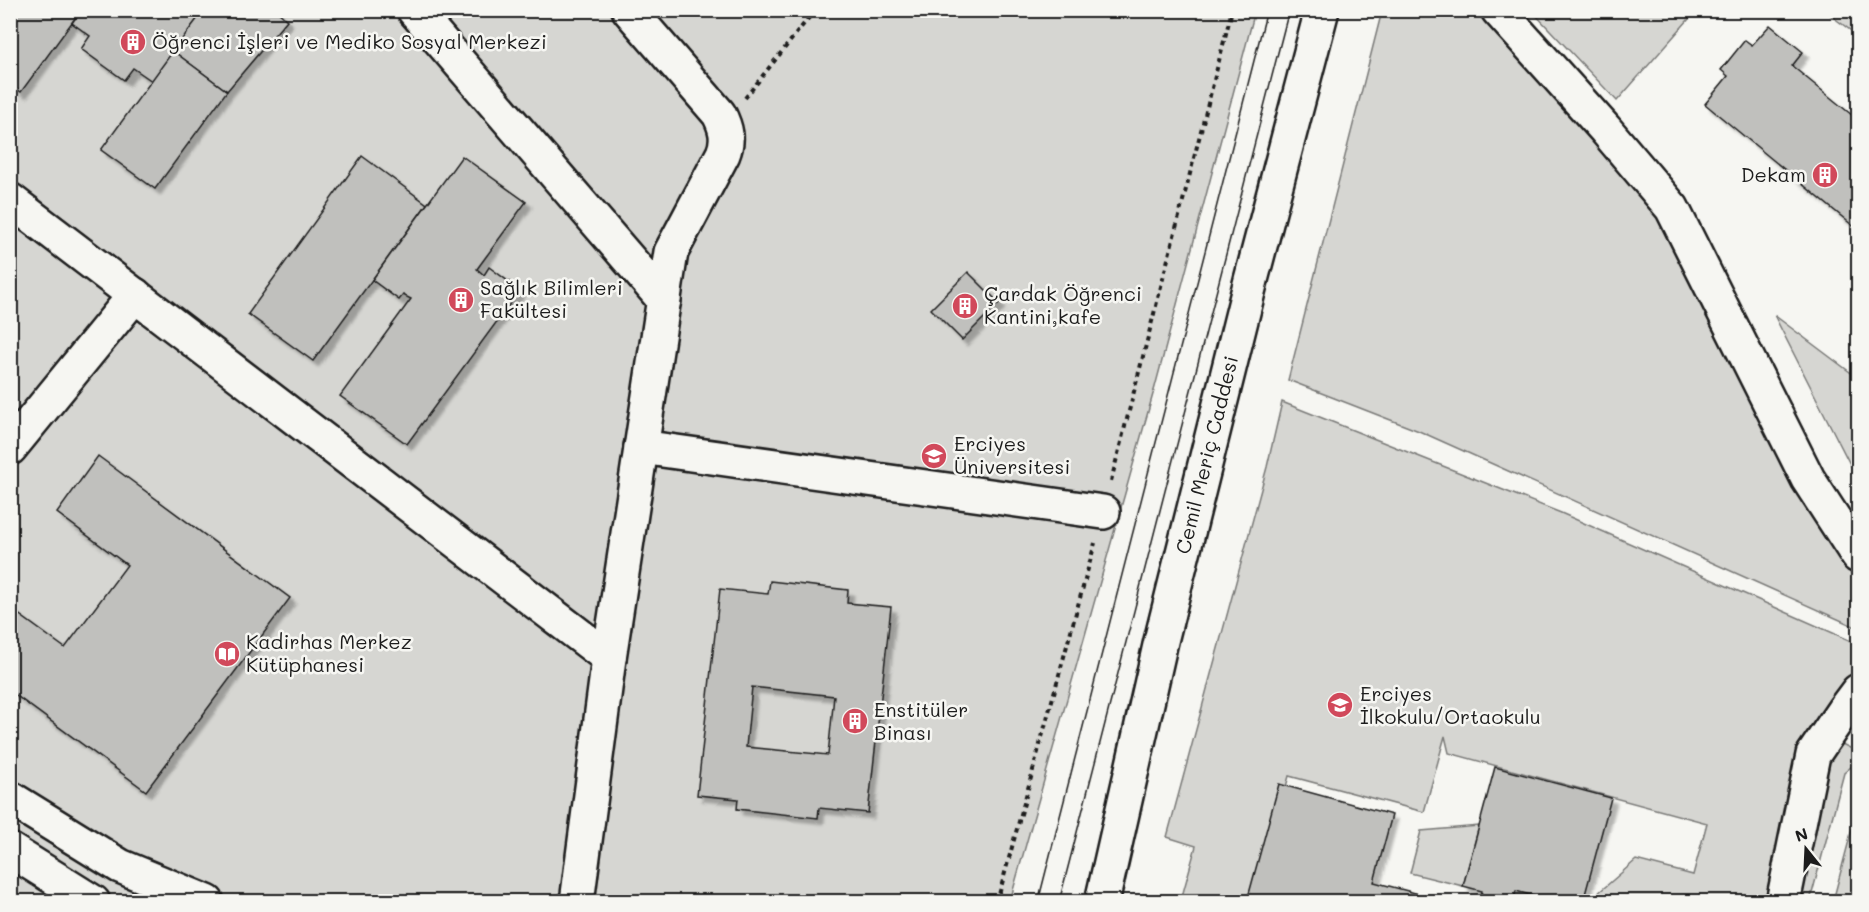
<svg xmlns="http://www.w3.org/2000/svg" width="1869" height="912" font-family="Mali,sans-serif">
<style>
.green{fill:#d6d6d2;stroke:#797977;stroke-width:1.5}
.building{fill:#c0c0bd;stroke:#1c1c1c;stroke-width:1.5;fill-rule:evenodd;filter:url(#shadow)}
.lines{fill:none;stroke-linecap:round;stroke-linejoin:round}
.minor-casing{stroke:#1c1c1c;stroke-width:38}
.path{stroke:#1c1c1c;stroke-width:4;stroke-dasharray:4.5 4.5;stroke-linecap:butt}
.minor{stroke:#f6f6f2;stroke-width:33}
.tram{stroke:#1c1c1c;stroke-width:1.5}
.labels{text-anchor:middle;stroke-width:5;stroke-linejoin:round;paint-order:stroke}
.poi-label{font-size:20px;fill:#1c1c1c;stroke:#f6f6f2;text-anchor:start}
.street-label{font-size:20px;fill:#1c1c1c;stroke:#f6f6f2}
</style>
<defs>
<filter id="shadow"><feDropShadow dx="5.5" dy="5.5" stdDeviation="1.5" flood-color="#0004"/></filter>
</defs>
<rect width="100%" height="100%" fill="#f6f6f2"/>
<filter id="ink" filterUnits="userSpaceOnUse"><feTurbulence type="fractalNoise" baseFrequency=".0167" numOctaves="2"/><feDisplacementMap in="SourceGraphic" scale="12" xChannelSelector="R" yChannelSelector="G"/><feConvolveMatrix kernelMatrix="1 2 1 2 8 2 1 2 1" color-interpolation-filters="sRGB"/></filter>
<g filter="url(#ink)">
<g class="green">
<polygon points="10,11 1255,11 1155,387 1010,901 11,901"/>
<polygon points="1382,11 1485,11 1689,252 1858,579 1858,628 1419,431 1288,380"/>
<polygon points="1532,11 1696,11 1617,101"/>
<polygon points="1825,11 1858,11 1858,36"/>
<polygon points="1774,315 1854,375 1858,370 1858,480"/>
<polygon points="1282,402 1561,513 1858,644 1858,712 1836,741 1858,752 1858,761 1844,773 1810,901 1589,901 1636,860 1693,875 1707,823 1449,753 1445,736 1424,812 1289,776 1254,901 1181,900 1196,846 1167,837 1267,467"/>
<polygon points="1479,826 1463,886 1410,873 1421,831"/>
<polygon points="1858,826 1858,901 1833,901 1852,829"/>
</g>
<g class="building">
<polygon points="10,10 81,10 21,92 10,84"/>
<polygon points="81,10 204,10 152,81 133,68 124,80 81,49 90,36 72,23"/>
<polygon points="204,10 276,10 287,20 227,91 173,51"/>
<polygon points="1770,25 1803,52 1792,66 1858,120 1858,230 1705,104 1728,76 1721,70 1745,40 1752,45"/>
<polygon points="173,51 227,91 155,189 101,150"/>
<polygon points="362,156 427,204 313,361 248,314"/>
<polygon points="462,156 526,202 477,269 484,275 489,267 520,290 407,444 340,396 411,299 403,295 399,300 372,280"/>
<polygon points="968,272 999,303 962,340 931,309"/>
<polygon points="98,456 290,598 146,791 10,691 10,608 65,648 127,565 57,513"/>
<path d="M770,581L848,590L847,603L891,607L868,813L819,808L818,818L737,809L738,799L697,795L720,589L768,594ZM752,687L834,696L828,755L746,747Z"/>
<polygon points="1495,767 1611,798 1583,902 1554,902 1516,891 1513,902 1479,902 1482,891 1463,886"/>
<polygon points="1279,784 1392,815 1374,882 1449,902 1247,901"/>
</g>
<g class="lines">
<g class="minor-casing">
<g id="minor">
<polyline points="414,10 664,300"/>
<polyline points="1498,10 1605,129 1672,208 1808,479 1858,556"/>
<polyline points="10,200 609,658"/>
<polyline points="641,447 1103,512"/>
<polyline points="10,448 135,295"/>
<polyline points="10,798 120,866 207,902"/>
<polyline points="10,850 93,902"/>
<path d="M577,902L609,658L671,252L723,154C729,139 726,128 719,114L629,10"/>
<polyline points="1102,902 1161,641 1251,280 1322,10"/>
<polyline points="1783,902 1813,755 1843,711 1858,691"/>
</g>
</g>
<g class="path">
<polyline points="745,98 815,10"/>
<polyline points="1111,481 1232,10"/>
<polyline points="997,902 1095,543"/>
</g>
<use href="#minor" class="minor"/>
<g class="tram">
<polyline points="1038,902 1267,10"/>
<polyline points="1059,902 1289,10"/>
</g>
</g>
</g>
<defs>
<g id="building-disc" transform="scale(1.35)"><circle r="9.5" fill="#d1495b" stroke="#f6f6f2"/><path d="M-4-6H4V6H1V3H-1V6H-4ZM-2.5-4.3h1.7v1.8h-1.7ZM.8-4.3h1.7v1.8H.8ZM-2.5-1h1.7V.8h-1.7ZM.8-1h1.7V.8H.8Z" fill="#fff"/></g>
<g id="university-disc" transform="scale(1.35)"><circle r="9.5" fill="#d1495b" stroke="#f6f6f2"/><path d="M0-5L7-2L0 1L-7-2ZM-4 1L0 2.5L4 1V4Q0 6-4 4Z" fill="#fff"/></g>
<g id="library-disc" transform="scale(1.35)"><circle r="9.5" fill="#d1495b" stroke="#f6f6f2"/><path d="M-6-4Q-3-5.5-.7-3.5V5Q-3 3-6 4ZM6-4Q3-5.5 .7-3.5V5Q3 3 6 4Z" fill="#fff"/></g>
<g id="school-disc" transform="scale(1.35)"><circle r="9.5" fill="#d1495b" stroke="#f6f6f2"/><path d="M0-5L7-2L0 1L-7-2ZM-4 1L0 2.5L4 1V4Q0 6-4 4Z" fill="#fff"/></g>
</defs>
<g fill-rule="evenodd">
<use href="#building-disc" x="133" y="42"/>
<use href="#building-disc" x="1825" y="175"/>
<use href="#building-disc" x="461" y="300"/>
<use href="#building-disc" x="965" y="306"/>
<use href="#university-disc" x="934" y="456"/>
<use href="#library-disc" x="227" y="654"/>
<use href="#school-disc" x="1340" y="705"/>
<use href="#building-disc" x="855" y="721"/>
</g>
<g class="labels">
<g class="poi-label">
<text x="152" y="49">Öğrenci İşleri ve Mediko Sosyal Merkezi</text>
<text x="1806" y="182" text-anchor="end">Dekam</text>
<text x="480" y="295">Sağlık Bilimleri<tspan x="480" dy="23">Fakültesi</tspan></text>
<text x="984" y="301">Çardak Öğrenci<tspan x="984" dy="23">Kantini,kafe</tspan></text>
<text x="954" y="451">Erciyes<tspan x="954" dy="23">Üniversitesi</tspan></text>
<text x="246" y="649">Kadirhas Merkez<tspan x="246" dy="23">Kütüphanesi</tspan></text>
<text x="1360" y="701">Erciyes<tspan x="1360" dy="23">İlkokulu/Ortaokulu</tspan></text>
<text x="874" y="717">Enstitüler<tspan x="874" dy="23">Binası</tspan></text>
</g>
<g class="street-label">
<text transform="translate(1207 455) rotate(-76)" y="7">Cemil Meriç Caddesi</text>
</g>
</g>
<rect width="1869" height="912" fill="none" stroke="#f6f6f2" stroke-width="36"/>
<rect x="18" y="18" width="1833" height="876" fill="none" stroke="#1c1c1c" stroke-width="2" filter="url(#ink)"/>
<g transform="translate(1806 849) rotate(342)" stroke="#f6f6f2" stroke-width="4.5" paint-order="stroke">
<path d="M0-4.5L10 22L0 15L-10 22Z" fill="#1c1c1c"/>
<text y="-9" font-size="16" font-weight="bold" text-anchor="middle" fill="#1c1c1c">N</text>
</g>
</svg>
